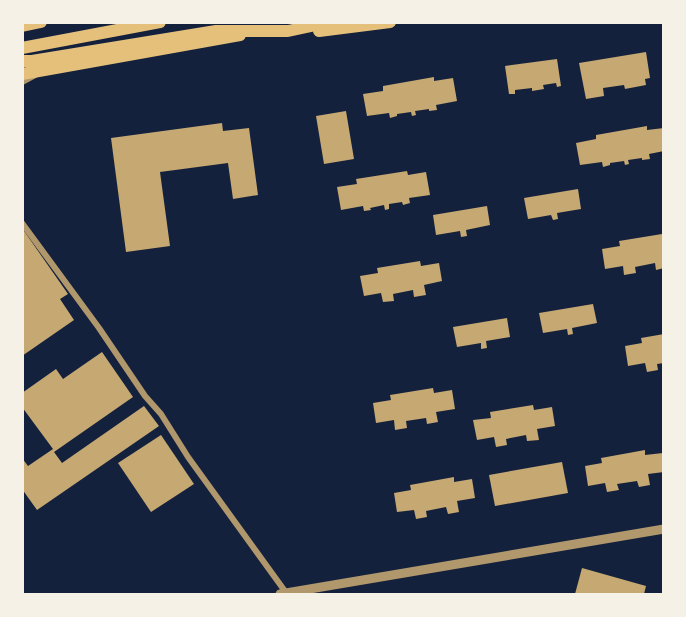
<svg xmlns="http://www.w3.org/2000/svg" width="686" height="617" font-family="'Space Grotesk',sans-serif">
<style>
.building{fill:#c6a872}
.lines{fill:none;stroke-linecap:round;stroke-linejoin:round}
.minor{stroke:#b1986c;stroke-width:6}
.tertiary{stroke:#b1986c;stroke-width:9}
.primary{stroke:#e5c07b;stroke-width:12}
.trunk{stroke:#e5c07b;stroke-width:12}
</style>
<rect width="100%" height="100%" fill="#14213d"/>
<g class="building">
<polygon points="646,52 650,78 645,79 646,85 625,89 624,85 603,88 604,96 586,99 579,63"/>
<polygon points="557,59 561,86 557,87 556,83 543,85 544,89 532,91 532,88 515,90 515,94 509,94 505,66"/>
<polygon points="434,77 434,81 453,78 457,101 436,105 437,110 429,111 429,109 415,111 416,115 412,116 411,112 397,114 397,116 390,118 389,113 367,116 363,94 383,91 383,86"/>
<polygon points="346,111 354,159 324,164 316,116"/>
<polygon points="222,123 223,131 249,128 258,195 233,199 228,163 160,172 170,246 126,252 111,138"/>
<polygon points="647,126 647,130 664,128 664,151 649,154 650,159 642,160 642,158 628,160 629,164 625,165 624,161 610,163 610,165 603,167 602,162 580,165 576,143 596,139 596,135"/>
<polygon points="407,171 408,175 426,172 430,195 409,198 410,203 403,205 402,202 389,204 389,209 385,210 384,205 370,208 371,210 364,211 363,206 341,210 337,187 357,184 356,179"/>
<polygon points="578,189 581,209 557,213 558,219 553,220 551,215 528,219 524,198"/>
<polygon points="487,206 490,225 466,230 467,236 461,237 460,231 436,235 433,215"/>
<polygon points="22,228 68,294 60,299 74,320 22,356"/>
<polygon points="662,234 664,238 664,268 656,270 655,263 635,267 636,273 624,275 623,266 605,269 602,249 620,246 619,241"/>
<polygon points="420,261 421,266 439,263 442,281 424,285 426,295 414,297 413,290 393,294 394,301 383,302 381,293 364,296 360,276 378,273 377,268"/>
<polygon points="593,304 597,323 572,328 573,334 568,335 567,329 543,333 539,313"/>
<polygon points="507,318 510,337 486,341 487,348 481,349 481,343 457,347 453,327"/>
<polygon points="664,334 664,363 657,364 658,370 647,372 645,363 628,366 625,346 642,343 641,338"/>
<polygon points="102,352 133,397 54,452 62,463 144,406 159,426 37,510 22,489 22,458 28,466 53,449 22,407 22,393 56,369 63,379"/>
<polygon points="433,388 434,393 452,390 455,409 436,412 438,422 427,424 426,418 406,421 407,428 395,430 394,420 376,423 373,403 391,400 390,395"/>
<polygon points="533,405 534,410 552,407 555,426 537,429 539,440 527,441 526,435 506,439 507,445 496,447 494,437 477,440 473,420 491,418 490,412"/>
<polygon points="161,435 194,484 151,512 118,463"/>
<polygon points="645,450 645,455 663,453 664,455 664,472 648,474 650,485 639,487 637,481 617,484 619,490 607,492 605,483 588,486 585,466 602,463 601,458"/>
<polygon points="562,462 568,493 495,506 489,475"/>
<polygon points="454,477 454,482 472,479 475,498 457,501 459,512 448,514 446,507 426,511 427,517 416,519 414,510 397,512 394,493 411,490 410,485"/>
<polygon points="582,568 646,586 644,594 575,594"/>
</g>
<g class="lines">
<g class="minor">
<polyline points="22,82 35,75"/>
<polyline points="22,223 99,328 145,396 161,414 188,457 287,594"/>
</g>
<polyline class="tertiary" points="280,594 664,529"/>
<polyline class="primary" points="22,74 240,35"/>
<g class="trunk">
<polyline points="22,26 41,22"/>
<polyline points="319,31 390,22"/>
<polyline points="22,48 160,22"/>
<polyline points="22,61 32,61 216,31 288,31 330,22"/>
</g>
</g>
<rect width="686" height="617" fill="none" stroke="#f6f1e7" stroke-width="48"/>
</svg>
